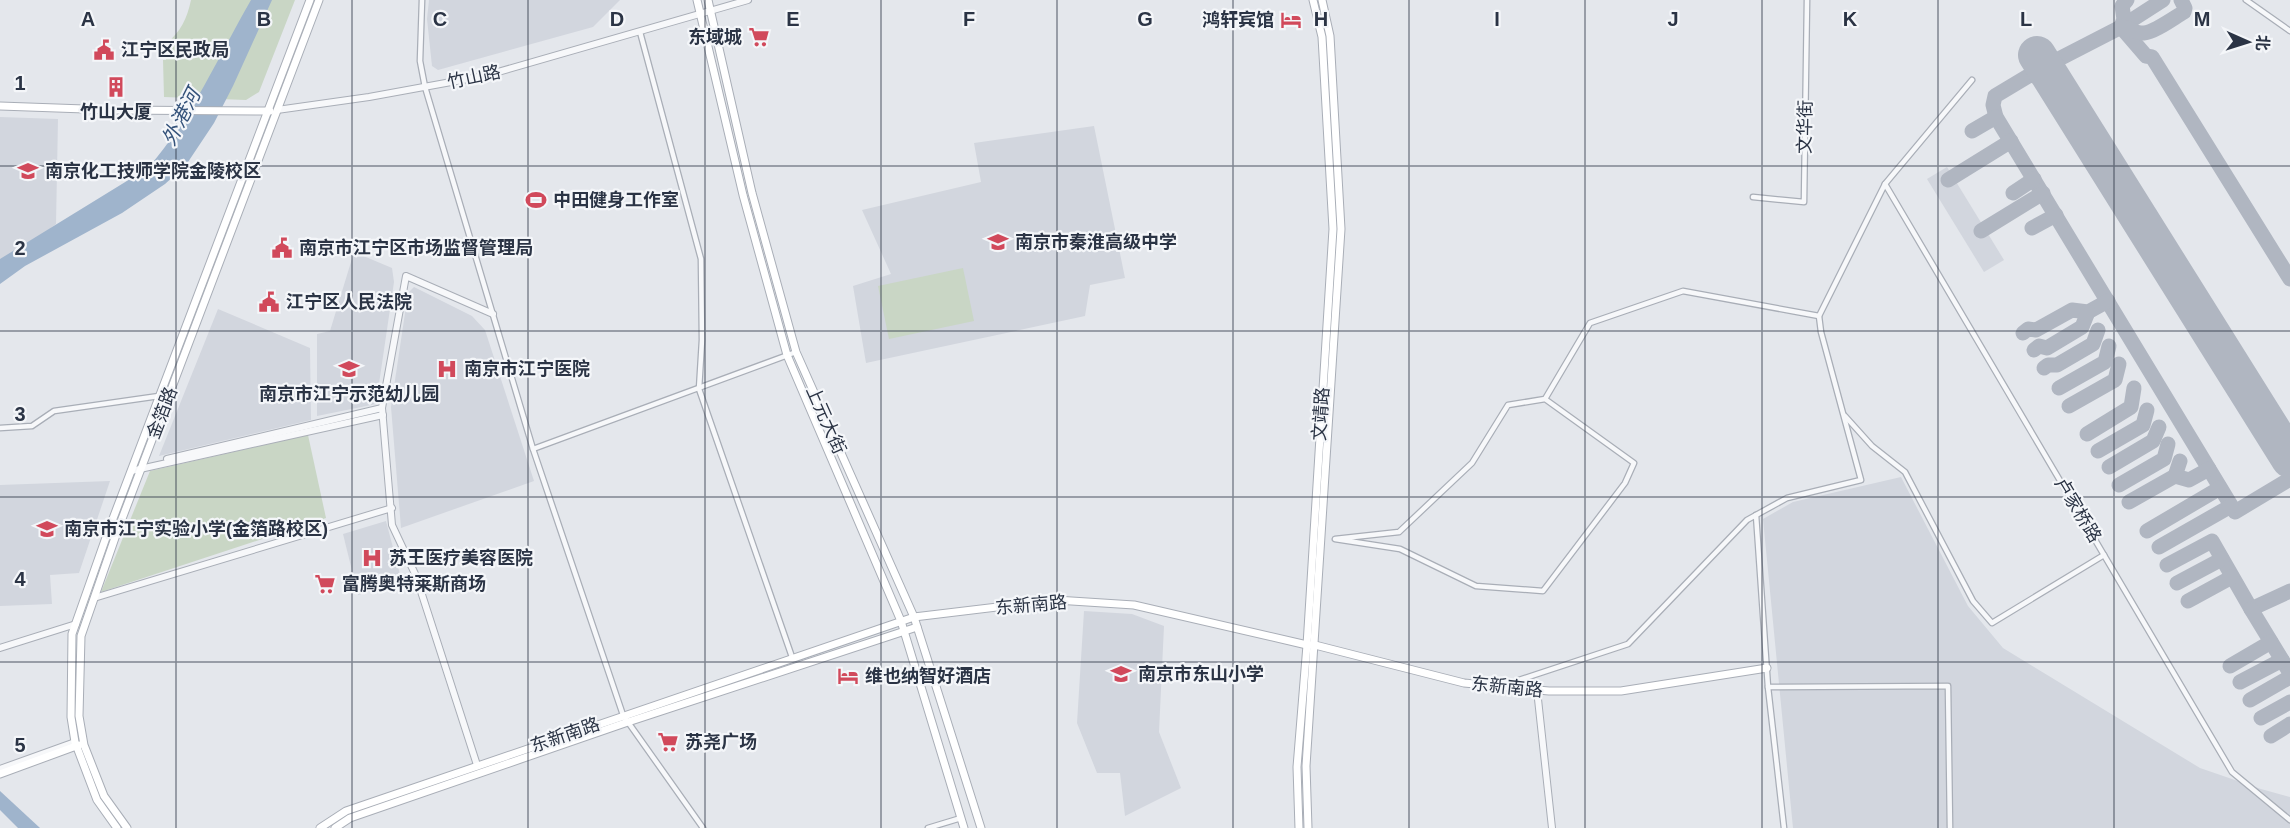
<svg xmlns="http://www.w3.org/2000/svg" width="2290" height="828" font-family="Arial,'Noto Sans SC',sans-serif">
<style>
.built{fill:#d2d6de}
.green{fill:#c9d6c5}
.water{fill:#9fb4cc}
.lines{fill:none;stroke-linecap:round;stroke-linejoin:round}
.taxiway{stroke:#b0b6c1;stroke-width:15}
.runway{stroke:#b0b6c1;stroke-width:38}
.minor-casing{stroke:#a9aeb7;stroke-width:7}
.tertiary-casing{stroke:#a9aeb7;stroke-width:8}
.secondary-casing{stroke:#a9aeb7;stroke-width:9}
.minor{stroke:#f7f8fa;stroke-width:4.5}
.tertiary{stroke:#f7f8fa;stroke-width:6}
.secondary{stroke:#fff;stroke-width:7}
.grid{fill:none;stroke:#2b3445;stroke-width:1.5;stroke-opacity:0.55}
.labels{text-anchor:middle;stroke-width:4.5;stroke-linejoin:round;paint-order:stroke}
.poi-label{font-size:18px;font-weight:bold;fill:#2b3445;stroke:#f4f6f9;text-anchor:start}
.street-label{font-size:18px;fill:#2b3445;stroke:#f4f6f9}
.water-label{font-size:20px;font-style:italic;fill:#34527a;stroke:#f4f6f9}
.grid-label{font-size:20px;text-anchor:middle;font-weight:bold;fill:#2b3445;stroke:#f4f6f9;stroke-width:4.5;stroke-linejoin:round;paint-order:stroke}
</style>
<rect width="100%" height="100%" fill="#e4e7ec"/>
<g class="built">
<polygon points="429,0 620,0 593,27 438,70 432,66 427,19"/>
<polygon points="0,117 58,119 56,224 0,267"/>
<polygon points="1094,126 1125,278 1090,285 1085,316 866,363 853,286 891,274 862,210 981,182 974,143"/>
<polygon points="1947,167 2004,260 1984,272 1927,179"/>
<polygon points="354,252 392,268 394,282 376,404 317,416 317,334 330,331"/>
<polygon points="414,287 472,316 485,330 534,481 401,528 391,407 408,293"/>
<polygon points="218,309 310,348 311,420 159,456"/>
<polygon points="1901,477 1968,606 2003,648 2200,768 2261,789 2290,797 2290,828 1793,828 1763,519 1793,502"/>
<polygon points="110,481 79,573 50,575 52,604 0,606 0,485"/>
<polygon points="386,521 402,582 358,595 343,534"/>
<polygon points="1084,611 1132,614 1164,626 1159,732 1181,788 1125,816 1120,773 1097,773 1077,723"/>
</g>
<g class="green">
<path d="M191,0H295L259,92L246,100L164,97L163,60H166V44C181,31 187,19 191,0Z"/>
<polygon points="963,268 974,321 889,339 878,286"/>
<polygon points="308,435 326,518 101,592 150,471"/>
</g>
<g class="water">
<path d="M251,0H272L233,86L214,123L186,165L165,184L122,213L25,266L0,284V259L148,168C192,118 218,57 251,0Z"/>
<polygon points="0,791 40,828 18,828 0,810"/>
</g>
<g class="lines">
<g class="taxiway">
<polyline points="2121,27 2146,56 2152,57 2290,279"/>
<polyline points="2121,27 2163,0"/>
<polyline points="2121,27 2124,19 2122,6 2127,0"/>
<path d="M2055,61L2121,27C2130,27 2136,34 2144,33C2155,32 2175,17 2184,12L2185,8L2181,0"/>
<polyline points="2057,87 2044,78 2030,75 1995,96 1993,105 1996,117 2235,512 2290,479"/>
<polyline points="1972,131 1996,117"/>
<polyline points="1948,180 2011,141"/>
<polyline points="2013,193 2034,179"/>
<polyline points="2032,228 2056,215"/>
<polyline points="1981,231 2043,193"/>
<polyline points="2023,333 2028,329 2036,330 2072,310 2088,312 2108,301"/>
<polyline points="2034,350 2039,346 2047,348 2082,327 2088,312"/>
<polyline points="2044,368 2048,365 2057,365 2093,344 2098,330"/>
<polyline points="2059,388 2105,362 2109,346"/>
<polyline points="2069,406 2115,380 2119,364"/>
<polyline points="2087,434 2131,407 2134,388"/>
<polyline points="2098,451 2143,425 2147,410"/>
<polyline points="2109,467 2153,441 2159,427"/>
<polyline points="2175,476 2189,480 2209,469"/>
<polyline points="2119,485 2164,459 2168,444"/>
<polyline points="2129,502 2175,476 2180,461"/>
<polyline points="2147,531 2220,488"/>
<polyline points="2159,547 2231,506"/>
<polyline points="2167,565 2212,541 2251,609 2290,591"/>
<polyline points="2177,583 2222,559"/>
<polyline points="2188,601 2232,577"/>
<polyline points="2251,609 2290,673"/>
<polyline points="2230,666 2271,642"/>
<polyline points="2240,682 2282,660"/>
<polyline points="2250,700 2290,677"/>
<polyline points="2261,718 2290,702"/>
<polyline points="2271,736 2290,724"/>
</g>
<polyline class="runway" points="2037,55 2290,459"/>
<g class="minor-casing">
<g id="minor">
<polyline points="422,0 420,61 425,87 533,449 623,715 703,828"/>
<polyline points="2246,0 2290,31"/>
<polyline points="640,32 701,259 702,340 699,389 792,657"/>
<polyline points="1885,184 2232,772 2290,820"/>
<polyline points="1753,197 1804,202 1807,0"/>
<polyline points="1545,399 1634,463 1625,483 1543,591 1476,586 1400,549 1335,539 1399,532 1472,463 1508,405 1545,399 1590,323 1683,291 1819,316"/>
<polyline points="1845,416 1872,446 1905,472 1973,601 1992,623 2104,555"/>
<polyline points="0,428 32,426 54,411 159,396"/>
<polyline points="533,449 796,352"/>
<polyline points="1756,515 1768,687"/>
<polyline points="1504,685 1628,644 1747,520 1787,498 1861,480 1821,332 1819,316 1885,184 1972,80"/>
<polyline points="928,828 961,818"/>
<polyline points="1784,828 1768,687 1948,686 1950,828"/>
</g>
</g>
<g class="tertiary-casing">
<g id="tertiary">
<polyline points="277,110 369,97 484,76 748,0"/>
<polyline points="167,459 382,408"/>
<polyline points="131,471 383,415"/>
<polyline points="94,598 392,508"/>
<polyline points="0,648 76,624"/>
<polyline points="1537,690 1552,828"/>
<polyline points="477,765 416,576 392,525 382,408 406,276 493,314"/>
<polyline points="0,769 75,742"/>
</g>
</g>
<g class="secondary-casing">
<g id="secondary">
<polyline points="697,0 743,195 787,355 901,621 964,828"/>
<polyline points="708,0 752,193 796,352 914,617 981,828"/>
<polyline points="0,106 113,110 270,111"/>
<polyline points="0,774 79,745"/>
<polyline points="117,828 97,800 75,742 71,717 72,634 109,529 310,0"/>
<polyline points="127,828 104,796 84,745 79,716 81,636 117,532 319,0"/>
<polyline points="320,828 346,811 914,617 1056,600 1134,605 1307,645 1315,645 1464,683 1549,691 1621,691 1767,668"/>
<polyline points="335,828 350,818 628,722 917,627"/>
<polyline points="1299,828 1297,767 1307,645 1333,229 1322,37 1313,0"/>
<polyline points="1308,828 1306,766 1341,229 1330,36 1322,0"/>
</g>
</g>
<use href="#minor" class="minor"/>
<use href="#tertiary" class="tertiary"/>
<use href="#secondary" class="secondary"/>
</g>
<path class="grid" d="M176,0V828M352,0V828M528,0V828M705,0V828M881,0V828M1057,0V828M1233,0V828M1409,0V828M1585,0V828M1762,0V828M1938,0V828M2114,0V828M0,166H2290M0,331H2290M0,497H2290M0,662H2290"/>
<defs>
<g id="hotel-bare" transform="scale(1.62)"><path d="M-6-4.5h1.5V1H6V5H4.5V3h-9V5H-6ZM-4 0a1.8 1.8 0 1 1 3.6 0ZM.5 0V-2.5h3Q6-2.5 6 0Z" fill="#d1495b" stroke="#f4f6f9" stroke-width="2.5" paint-order="stroke"/></g>
<g id="supermarket-bare" transform="scale(1.62)"><path d="M-6-5.5h2.5l.6 2H6L4.5 2H-2.5L-4.4-4H-6ZM-1.5 3.2a1.3 1.3 0 1 0 .1 0ZM3 3.2a1.3 1.3 0 1 0 .1 0Z" fill="#d1495b" stroke="#f4f6f9" stroke-width="2.5" paint-order="stroke"/></g>
<g id="civic-bare" transform="scale(1.62)"><path d="M-.6-6.5H3V-4.5H.6V-3L4-1V1h2V6H-6V1h2V-1L-.6-3ZM-1.2 2.5V6h2.4V2.5Z" fill="#d1495b" stroke="#f4f6f9" stroke-width="2.5" paint-order="stroke"/></g>
<g id="building-bare" transform="scale(1.62)"><path d="M-4-6H4V6H1V3H-1V6H-4ZM-2.5-4.3h1.7v1.8h-1.7ZM.8-4.3h1.7v1.8H.8ZM-2.5-1h1.7V.8h-1.7ZM.8-1h1.7V.8H.8Z" fill="#d1495b" stroke="#f4f6f9" stroke-width="2.5" paint-order="stroke"/></g>
<g id="university-bare" transform="scale(1.62)"><path d="M0-5L7-2L0 1L-7-2ZM-4 1L0 2.5L4 1V4Q0 6-4 4Z" fill="#d1495b" stroke="#f4f6f9" stroke-width="2.5" paint-order="stroke"/></g>
<g id="stadium-bare" transform="scale(1.62)"><path d="M0-5a6.5 5 0 1 0 0 10a6.5 5 0 1 0 0-10ZM-3.5-1.8h7v3.6h-7Z" fill="#d1495b" stroke="#f4f6f9" stroke-width="2.5" paint-order="stroke"/></g>
<g id="school-bare" transform="scale(1.62)"><path d="M0-5L7-2L0 1L-7-2ZM-4 1L0 2.5L4 1V4Q0 6-4 4Z" fill="#d1495b" stroke="#f4f6f9" stroke-width="2.5" paint-order="stroke"/></g>
<g id="hospital-bare" transform="scale(1.62)"><path d="M-5-5h3v3.5h4V-5h3V5h-3V1.5h-4V5h-3Z" fill="#d1495b" stroke="#f4f6f9" stroke-width="2.5" paint-order="stroke"/></g>
</defs>
<g fill-rule="evenodd">
<use href="#hotel-bare" x="1291" y="20"/>
<use href="#supermarket-bare" x="759" y="37"/>
<use href="#civic-bare" x="104" y="50"/>
<use href="#building-bare" x="116" y="87"/>
<use href="#university-bare" x="28" y="171"/>
<use href="#stadium-bare" x="536" y="200"/>
<use href="#school-bare" x="998" y="242"/>
<use href="#civic-bare" x="282" y="248"/>
<use href="#civic-bare" x="269" y="302"/>
<use href="#school-bare" x="349" y="369"/>
<use href="#hospital-bare" x="447" y="369"/>
<use href="#school-bare" x="47" y="529"/>
<use href="#hospital-bare" x="372" y="558"/>
<use href="#supermarket-bare" x="325" y="584"/>
<use href="#school-bare" x="1121" y="674"/>
<use href="#hotel-bare" x="848" y="676"/>
<use href="#supermarket-bare" x="668" y="742"/>
</g>
<g class="labels">
<g class="poi-label">
<text x="1274" y="26" text-anchor="end">鸿轩宾馆</text>
<text x="742" y="43" text-anchor="end">东域城</text>
<text x="121" y="56">江宁区民政局</text>
<text x="116" y="118" text-anchor="middle">竹山大厦</text>
<text x="45" y="177">南京化工技师学院金陵校区</text>
<text x="553" y="206">中田健身工作室</text>
<text x="1015" y="248">南京市秦淮高级中学</text>
<text x="299" y="254">南京市江宁区市场监督管理局</text>
<text x="286" y="308">江宁区人民法院</text>
<text x="464" y="375">南京市江宁医院</text>
<text x="349" y="400" text-anchor="middle">南京市江宁示范幼儿园</text>
<text x="64" y="535">南京市江宁实验小学(金箔路校区)</text>
<text x="389" y="564">苏王医疗美容医院</text>
<text x="342" y="590">富腾奥特莱斯商场</text>
<text x="1138" y="680">南京市东山小学</text>
<text x="865" y="682">维也纳智好酒店</text>
<text x="685" y="748">苏尧广场</text>
</g>
<g class="street-label">
<text transform="translate(474 77) rotate(-12)" y="6">竹山路</text>
<text transform="translate(1805 127) rotate(-89)" y="6">文华街</text>
<text transform="translate(162 413) rotate(-69)" y="6">金箔路</text>
<text transform="translate(1321 414) rotate(-86)" y="6">文靖路</text>
<text transform="translate(826 420) rotate(66)" y="6">上元大街</text>
<text transform="translate(2078 510) rotate(59)" y="6">卢家桥路</text>
<text transform="translate(1031 605) rotate(-5)" y="6">东新南路</text>
<text transform="translate(1507 687) rotate(6)" y="6">东新南路</text>
<text transform="translate(565 735) rotate(-19)" y="6">东新南路</text>
</g>
<g class="water-label">
<text transform="translate(181 117) rotate(-63)" y="7">外港河</text>
</g>
</g>
<g class="grid-label">
<text x="88" y="26">A</text>
<text x="264" y="26">B</text>
<text x="440" y="26">C</text>
<text x="617" y="26">D</text>
<text x="793" y="26">E</text>
<text x="969" y="26">F</text>
<text x="1145" y="26">G</text>
<text x="1321" y="26">H</text>
<text x="1497" y="26">I</text>
<text x="1673" y="26">J</text>
<text x="1850" y="26">K</text>
<text x="2026" y="26">L</text>
<text x="2202" y="26">M</text>
<text x="20" y="90">1</text>
<text x="20" y="255">2</text>
<text x="20" y="421">3</text>
<text x="20" y="586">4</text>
<text x="20" y="752">5</text>
</g>
<g transform="translate(2248 42) rotate(93)" stroke="#f4f6f9" stroke-width="4.5" paint-order="stroke">
<path d="M0-4.5L10 22L0 15L-10 22Z" fill="#2b3445"/>
<text y="-9" font-size="16" font-weight="bold" text-anchor="middle" fill="#2b3445">北</text>
</g>
</svg>
